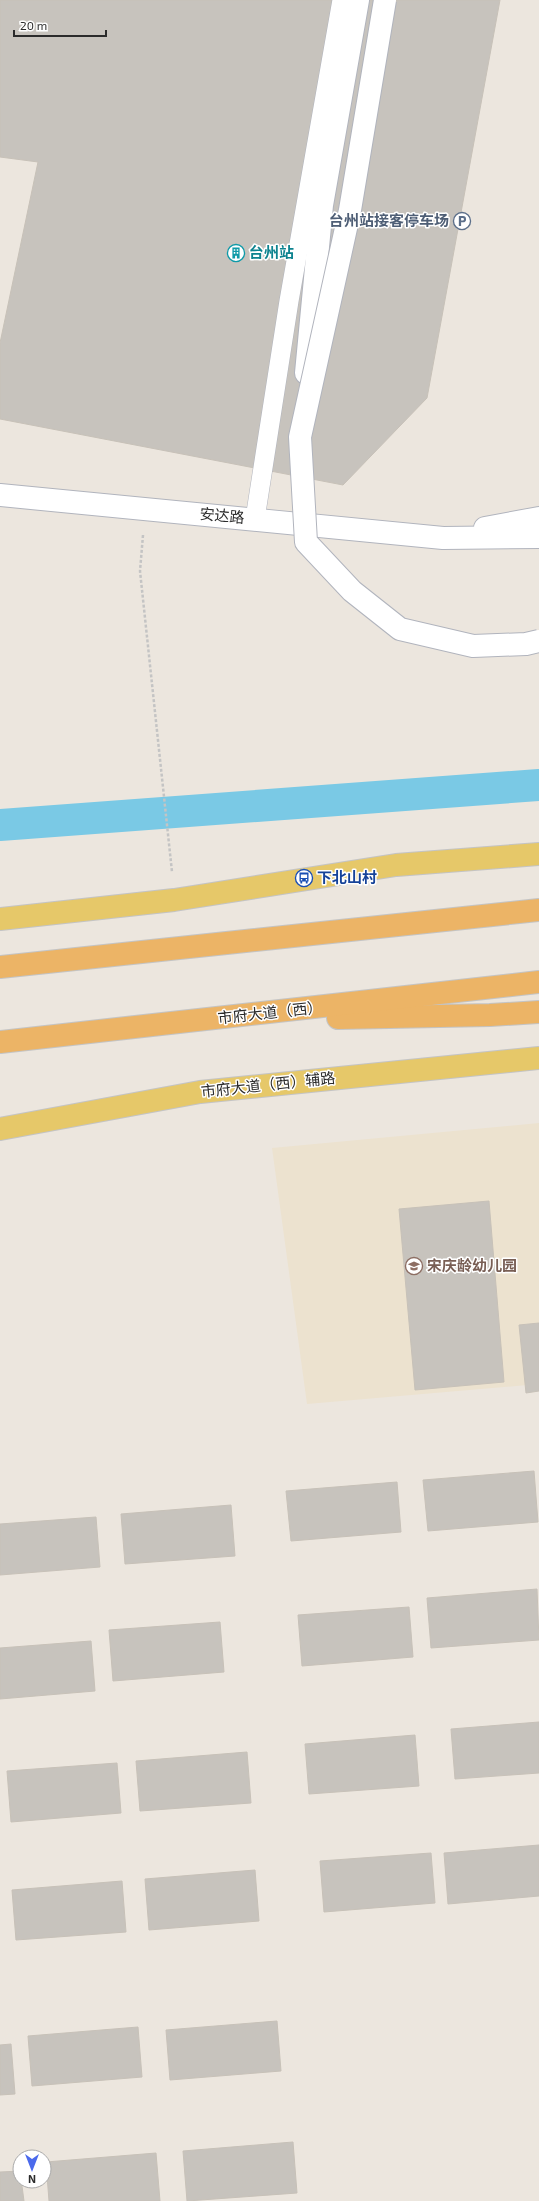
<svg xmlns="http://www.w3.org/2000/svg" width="539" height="2201" font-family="'Exo 2','Noto Sans SC',sans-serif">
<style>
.education{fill:#ece2cf}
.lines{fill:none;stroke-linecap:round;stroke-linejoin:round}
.canal{stroke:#7ac9e5;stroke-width:32}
.building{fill:#c7c3bd;stroke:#c7c1b8}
.service-casing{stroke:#b1b4bd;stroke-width:20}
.minor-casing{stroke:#b1b4bd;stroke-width:24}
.secondary-casing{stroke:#b1b4bd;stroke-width:24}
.primary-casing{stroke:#c4c4c4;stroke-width:24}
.trunk-casing{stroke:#c4c4c4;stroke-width:24}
.path{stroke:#c4c4c4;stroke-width:2.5;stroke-dasharray:3 2;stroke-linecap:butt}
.service{stroke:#fff;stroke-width:19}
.minor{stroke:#fff;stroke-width:22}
.secondary{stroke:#fff;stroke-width:22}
.primary{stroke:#e6c869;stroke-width:22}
.trunk{stroke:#ecb466;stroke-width:22}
.tertiary-bridge-casing{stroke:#b1b4bd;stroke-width:24;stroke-linecap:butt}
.tertiary-bridge{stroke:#fff;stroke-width:22}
.labels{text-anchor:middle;stroke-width:3;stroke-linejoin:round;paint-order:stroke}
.service-label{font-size:15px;font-weight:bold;fill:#4e5e75;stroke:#fff;text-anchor:end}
.culture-label{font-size:15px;font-weight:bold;fill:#0d838f;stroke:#fff;text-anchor:start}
.street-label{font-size:15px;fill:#2b2b2b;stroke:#fff}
.transit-label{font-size:15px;font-weight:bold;fill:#164399;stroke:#fff;text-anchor:start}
.education-label{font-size:15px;font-weight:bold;fill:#785e54;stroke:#fff;text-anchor:start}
</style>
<rect width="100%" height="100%" fill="#ece6de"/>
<polygon class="education" points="539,1123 539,1384 307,1404 272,1148"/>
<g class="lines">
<polyline class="canal" points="0,825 539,785"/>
</g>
<g class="building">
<polygon points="0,0 500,0 427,398 343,485 0,419 0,343 38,162 0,157"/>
<polygon points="489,1201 504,1382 415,1390 399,1209"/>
<polygon points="539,1323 539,1391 526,1393 519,1325"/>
<polygon points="534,1471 538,1522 428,1531 423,1480"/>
<polygon points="397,1482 401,1532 291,1541 286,1491"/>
<polygon points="231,1505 235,1556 125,1564 121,1514"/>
<polygon points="96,1517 100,1567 0,1575 0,1524"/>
<polygon points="537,1589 539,1640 431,1648 427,1598"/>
<polygon points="409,1607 413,1657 302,1666 298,1615"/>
<polygon points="220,1622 224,1672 113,1681 109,1630"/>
<polygon points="91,1641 95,1691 0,1699 0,1648"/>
<polygon points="539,1722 539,1773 455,1779 451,1729"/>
<polygon points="415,1735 419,1786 309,1794 305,1744"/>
<polygon points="247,1752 251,1803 140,1811 136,1761"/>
<polygon points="117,1763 121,1813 11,1822 7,1771"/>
<polygon points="539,1845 539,1896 448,1904 444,1853"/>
<polygon points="431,1853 435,1903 324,1912 320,1861"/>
<polygon points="255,1870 259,1921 149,1930 145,1879"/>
<polygon points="122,1881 126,1932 16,1940 12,1890"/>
<polygon points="277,2021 281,2071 170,2080 166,2030"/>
<polygon points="138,2027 142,2077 32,2086 28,2036"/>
<polygon points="11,2044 15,2094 0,2095 0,2045"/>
<polygon points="293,2142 297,2193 187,2201 183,2151"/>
<polygon points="156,2153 160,2201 49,2201 46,2162"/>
<polygon points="20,2171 24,2201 0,2201 0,2172"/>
</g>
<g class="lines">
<g class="service-casing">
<polyline id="service" points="255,519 289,301 342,0"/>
</g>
<g class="minor-casing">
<polyline id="minor" points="306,373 322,205 358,0"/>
</g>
<g class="secondary-casing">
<g id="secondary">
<polyline points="0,495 443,538 539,537"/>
<polyline points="485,528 539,518"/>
</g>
</g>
<g class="primary-casing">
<g id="primary">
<polyline points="0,919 174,900 396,865 539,854"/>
<polyline points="0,1129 200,1092 539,1058"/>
</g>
</g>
<g class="trunk-casing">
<g id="trunk">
<polyline points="0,967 539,910"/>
<polyline points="338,1018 490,1015 539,1012"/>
<polyline points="0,1042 539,982"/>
</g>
</g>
<polyline class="path" points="143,535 140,571 172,872"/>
<use href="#service" class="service"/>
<use href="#minor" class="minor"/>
<use href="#secondary" class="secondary"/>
<use href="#primary" class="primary"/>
<use href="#trunk" class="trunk"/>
<g class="tertiary-bridge-casing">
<polyline id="tertiary-bridge" points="385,0 350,210 300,437 306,542 352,591 400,629 473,646 526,644 539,641"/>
</g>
<use href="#tertiary-bridge" class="tertiary-bridge"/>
</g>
<defs>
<g id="parking-ring" transform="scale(0.9)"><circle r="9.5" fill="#fff" stroke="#5c6f8a" stroke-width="1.5"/><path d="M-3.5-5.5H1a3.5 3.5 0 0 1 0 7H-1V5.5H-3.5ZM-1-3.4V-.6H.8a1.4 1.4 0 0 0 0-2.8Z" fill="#5c6f8a"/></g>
<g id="building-ring" transform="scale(0.9)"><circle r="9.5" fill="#fff" stroke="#0f9aa8" stroke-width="1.5"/><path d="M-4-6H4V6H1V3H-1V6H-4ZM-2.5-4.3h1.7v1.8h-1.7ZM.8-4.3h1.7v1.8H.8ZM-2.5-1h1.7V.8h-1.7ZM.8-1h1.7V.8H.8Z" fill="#0f9aa8"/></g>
<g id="bus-ring" transform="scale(0.9)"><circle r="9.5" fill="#fff" stroke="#1a4fb4" stroke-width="1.5"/><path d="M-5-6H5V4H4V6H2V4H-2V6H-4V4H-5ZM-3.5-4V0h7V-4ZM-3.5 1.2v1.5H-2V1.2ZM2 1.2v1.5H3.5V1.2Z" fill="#1a4fb4"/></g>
<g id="school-ring" transform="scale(0.9)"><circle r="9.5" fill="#fff" stroke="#8d6e63" stroke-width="1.5"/><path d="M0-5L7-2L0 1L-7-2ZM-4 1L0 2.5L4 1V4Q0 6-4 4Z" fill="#8d6e63"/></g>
</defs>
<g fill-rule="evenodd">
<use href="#parking-ring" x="462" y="221"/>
<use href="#building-ring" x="236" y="253"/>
<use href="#bus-ring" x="304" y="878"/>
<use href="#school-ring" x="414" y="1266"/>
</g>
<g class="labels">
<g class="service-label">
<text x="449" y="226">台州站接客停车场</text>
</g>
<g class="culture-label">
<text x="249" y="258">台州站</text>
</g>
<g class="street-label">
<text transform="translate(222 516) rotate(5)" y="5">安达路</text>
<text transform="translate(270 1013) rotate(-6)" y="5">市府大道（西）</text>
<text transform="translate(268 1085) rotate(-6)" y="5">市府大道（西）辅路</text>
</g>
<g class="transit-label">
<text x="317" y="883">下北山村</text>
</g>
<g class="education-label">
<text x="427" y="1271">宋庆龄幼儿园</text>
</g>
</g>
<g transform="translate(32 2169) rotate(180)"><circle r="19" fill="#ffffff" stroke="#aaaaaa"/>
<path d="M0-3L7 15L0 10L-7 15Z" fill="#4b6aec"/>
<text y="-6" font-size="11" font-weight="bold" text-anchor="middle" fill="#2b2b2b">N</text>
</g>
<path d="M14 30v6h92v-6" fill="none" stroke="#2b2b2b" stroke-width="2"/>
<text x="20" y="30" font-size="12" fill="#2b2b2b" stroke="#ffffff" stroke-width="3" paint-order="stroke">20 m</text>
</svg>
